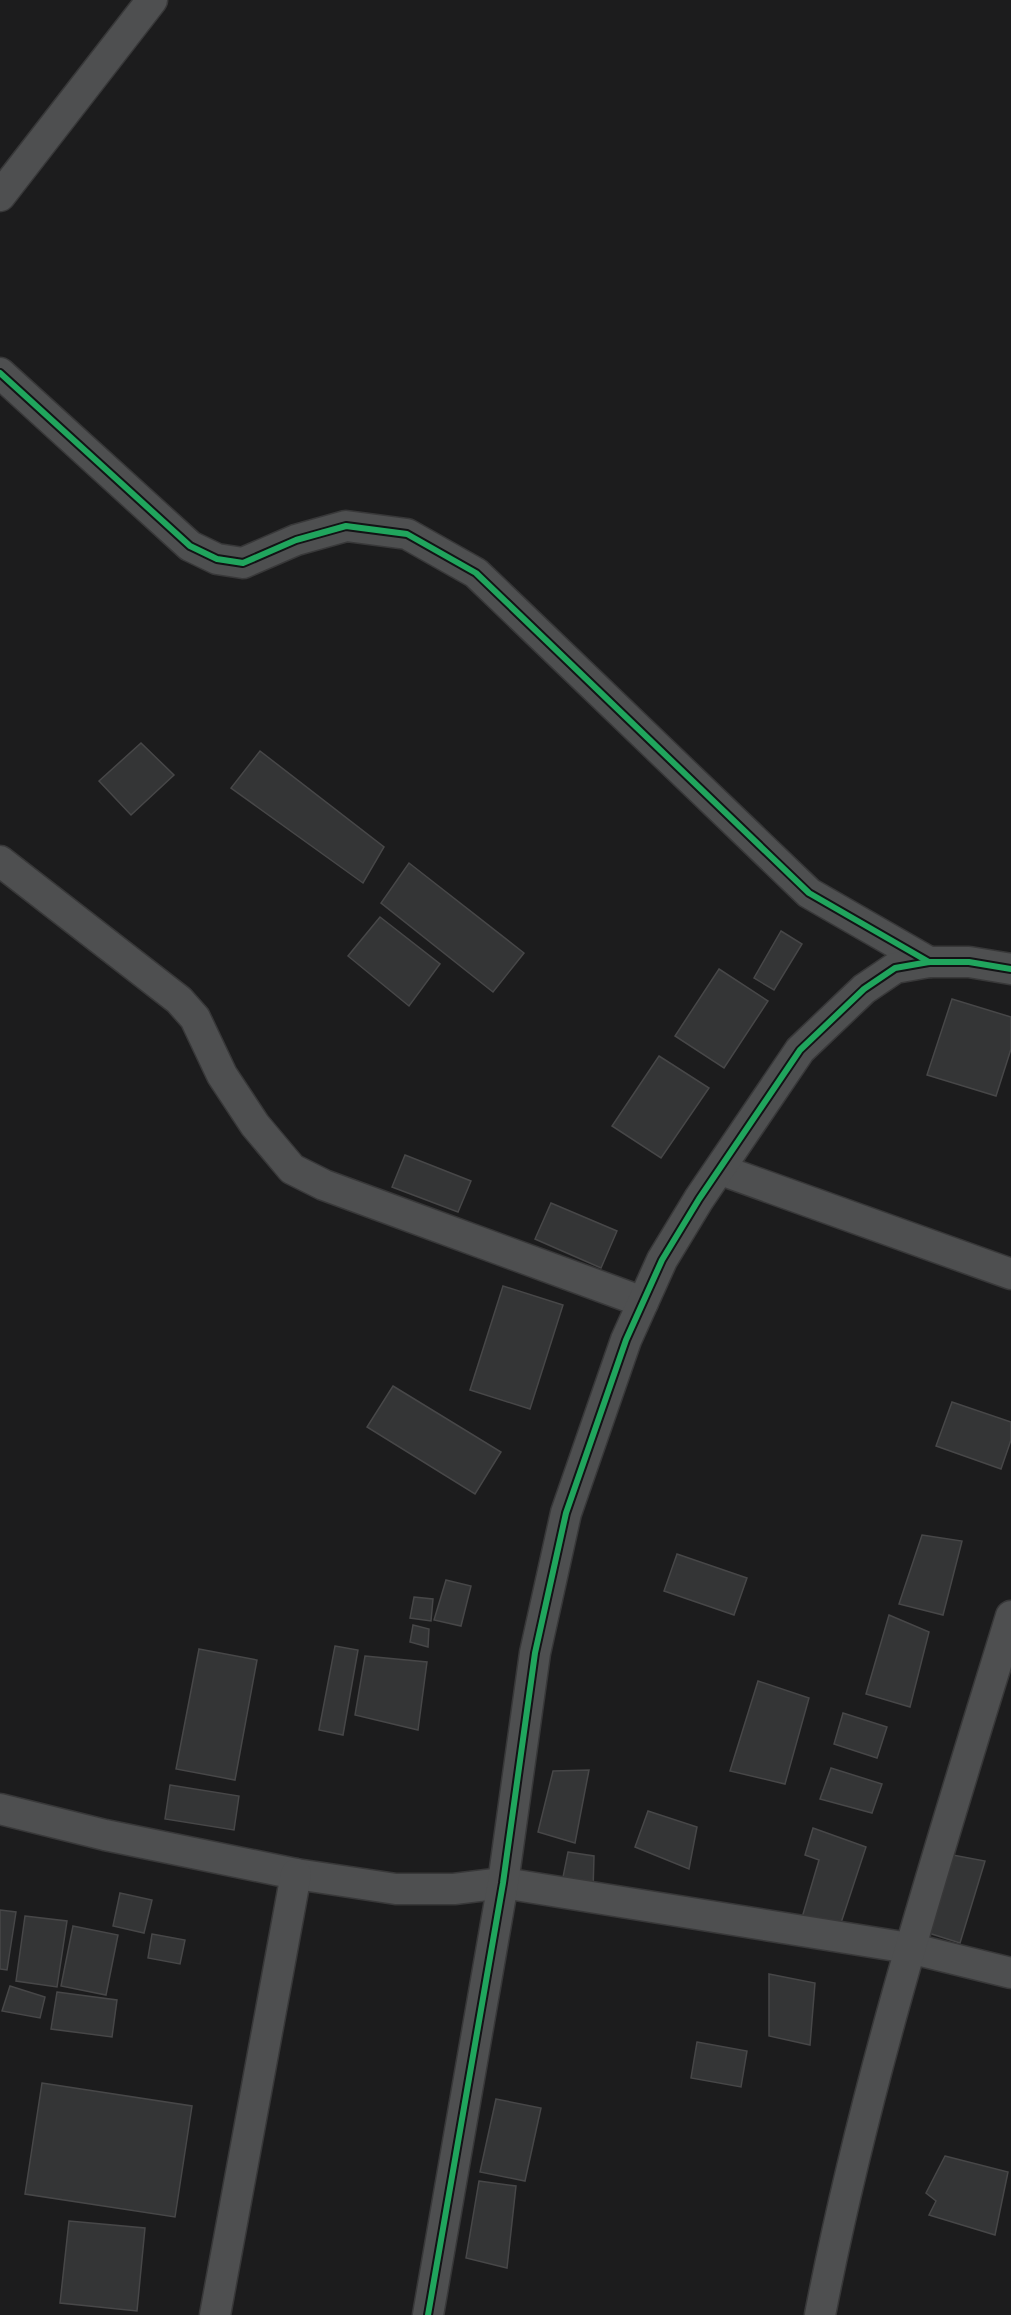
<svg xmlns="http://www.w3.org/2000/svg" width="1011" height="2315" font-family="Jost,sans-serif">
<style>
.building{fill:#343536;stroke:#474748;stroke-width:1.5}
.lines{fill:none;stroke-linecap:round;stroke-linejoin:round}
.minor-casing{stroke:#383839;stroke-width:33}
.minor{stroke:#4e4f50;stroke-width:30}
.cycleway-casing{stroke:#121315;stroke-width:10}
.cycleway{stroke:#20a55d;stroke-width:6}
</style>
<rect width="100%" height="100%" fill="#1c1c1d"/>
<g class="building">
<polygon points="141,743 174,775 131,815 99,781"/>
<polygon points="260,751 384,847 363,883 231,788"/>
<polygon points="409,863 524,953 493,992 381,903"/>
<polygon points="380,917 440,964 409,1006 348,956"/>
<polygon points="781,931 802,944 774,990 754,978"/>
<polygon points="719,969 768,1001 724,1068 675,1036"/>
<polygon points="952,999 1011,1017 1011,1049 996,1096 927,1075"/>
<polygon points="659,1056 709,1088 661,1158 612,1126"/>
<polygon points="405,1155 471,1181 458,1212 392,1187"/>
<polygon points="551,1203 617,1231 601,1268 535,1239"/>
<polygon points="503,1286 563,1305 530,1409 470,1390"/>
<polygon points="393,1386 501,1452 475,1494 367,1427"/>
<polygon points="952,1402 1011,1422 1011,1440 1001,1469 936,1446"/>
<polygon points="922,1535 962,1541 943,1615 899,1604"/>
<polygon points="677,1554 747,1578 734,1615 664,1591"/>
<polygon points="446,1580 471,1586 461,1626 434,1620"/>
<polygon points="414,1597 433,1599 431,1621 410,1618"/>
<polygon points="889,1615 929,1632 910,1707 866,1694"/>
<polygon points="413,1625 429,1629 428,1647 410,1642"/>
<polygon points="335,1646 358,1650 343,1735 319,1730"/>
<polygon points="199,1649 257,1660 235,1780 176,1769"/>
<polygon points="365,1656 427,1662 418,1730 355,1715"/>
<polygon points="758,1681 809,1698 785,1784 730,1771"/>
<polygon points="843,1713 887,1727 877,1758 834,1744"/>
<polygon points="831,1768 882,1784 872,1813 820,1799"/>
<polygon points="589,1770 575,1843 538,1832 553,1771"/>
<polygon points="170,1785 239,1796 234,1830 165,1819"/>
<polygon points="648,1811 697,1827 689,1869 635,1847"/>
<polygon points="813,1828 866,1847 839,1929 801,1921 819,1860 805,1855"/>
<polygon points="568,1852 594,1856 593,1891 561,1887"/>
<polygon points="942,1853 985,1861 960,1943 919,1930"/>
<polygon points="120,1893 152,1900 144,1933 113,1926"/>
<polygon points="0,1910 16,1912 7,1970 0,1969"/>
<polygon points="25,1916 67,1921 57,1987 16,1981"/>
<polygon points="73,1926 118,1935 106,1995 61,1986"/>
<polygon points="152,1934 185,1940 180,1964 148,1958"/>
<polygon points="769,1974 815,1983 810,2045 769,2036"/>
<polygon points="10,1986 45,1997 40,2018 2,2011"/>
<polygon points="57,1992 117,2000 112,2037 51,2029"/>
<polygon points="697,2042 747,2051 741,2087 691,2078"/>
<polygon points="42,2083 192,2106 175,2217 25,2194"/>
<polygon points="496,2099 541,2108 525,2181 480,2172"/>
<polygon points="945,2156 1008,2172 995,2235 929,2215 936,2201 926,2193"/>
<polygon points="479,2181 516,2186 507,2268 466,2258"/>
<polygon points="69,2221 145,2228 137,2311 60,2303"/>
</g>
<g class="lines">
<g class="minor-casing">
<g id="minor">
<polyline points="0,196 152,0"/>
<polyline points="0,373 190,546 217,559 243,563 296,540 346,526 407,534 476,573 809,893 929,962"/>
<polyline points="0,861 179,1000 195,1018 222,1075 255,1125 292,1169 324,1185 643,1302"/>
<polyline points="721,1170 1011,1274"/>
<polyline points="0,1809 105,1835 296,1874 396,1889 454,1889 503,1883 909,1948 1011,1973"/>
<polyline points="215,2315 296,1874"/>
<polyline points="428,2315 503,1883 535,1653 566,1513 626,1340 662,1260 699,1199 800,1050 864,989 895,968 929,962 969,962 1011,969"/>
<path d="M820,2315C866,2077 940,1847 1011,1616"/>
</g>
</g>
<use href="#minor" class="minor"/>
<g class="cycleway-casing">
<g id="cycleway">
<polyline points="0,373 190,546 217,559 243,563 296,540 346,526 407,534 476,573 809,893 929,962"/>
<polyline points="428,2315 503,1883 535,1653 566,1513 626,1340 662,1260 699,1199 800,1050 864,989 895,968 929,962 969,962 1011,969"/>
</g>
</g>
<use href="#cycleway" class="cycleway"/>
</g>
</svg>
